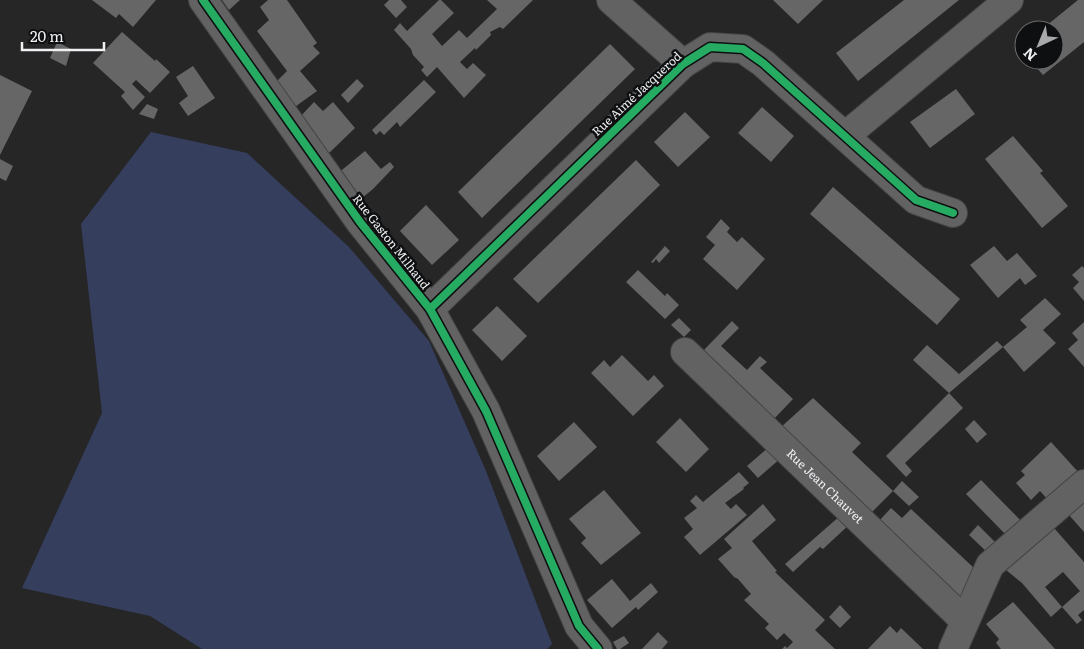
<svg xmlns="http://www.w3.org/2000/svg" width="1084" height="649" font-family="Literata,serif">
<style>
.green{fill:#363e5e}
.building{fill:#666}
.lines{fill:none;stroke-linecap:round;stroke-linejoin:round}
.minor-casing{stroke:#444445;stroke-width:30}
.minor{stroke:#626263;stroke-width:28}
.cycleway-casing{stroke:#0e0f10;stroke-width:11}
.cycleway{stroke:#26ab63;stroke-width:8}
.labels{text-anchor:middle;stroke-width:5;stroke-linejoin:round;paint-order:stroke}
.street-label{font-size:12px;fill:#eff0f2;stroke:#0e0f10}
</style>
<rect width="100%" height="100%" fill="#262627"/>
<polygon class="green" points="151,132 247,153 349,247 429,341 486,471 552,644 547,649 202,649 150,616 22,588 102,413 81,224"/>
<g class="building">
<polygon points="92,0 156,0 133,27 119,14 116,18"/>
<polygon points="222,0 240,0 229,10"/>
<polygon points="268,0 287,0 317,43 313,46 320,53 300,71 317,91 292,109 274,84 287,71 257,31 269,20 260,7"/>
<polygon points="389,0 401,0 407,7 396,18 384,5"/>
<polygon points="439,0 441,0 454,13 432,34 442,46 459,30 467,38 497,9 487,0 533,0 503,29 500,27 490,32 491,35 476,50 475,48 460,62 467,69 473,63 486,75 464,98 437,67 427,77 421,70 424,67 413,55 411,49 394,30 400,23 407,31"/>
<polygon points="773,0 823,0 798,24"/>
<polygon points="904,0 959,0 858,81 836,53"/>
<polygon points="1078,0 1084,0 1084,42 1043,75 1030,60 1054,60 1054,30 1041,30"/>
<polygon points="122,32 155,61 156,59 170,72 150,93 136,80 132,84 145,97 133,110 121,96 125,92 93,63"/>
<polygon points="57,42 71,49 66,66 50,58"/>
<polygon points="610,44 635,69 482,218 458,192"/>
<polygon points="193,66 215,98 188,116 179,103 188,96 176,77"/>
<polygon points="0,75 32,91 0,155"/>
<polygon points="357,79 364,86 348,103 341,95"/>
<polygon points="424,80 436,92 400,127 397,122 384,135 380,131 376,135 372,130"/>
<polygon points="956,89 975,114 930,148 910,122"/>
<polygon points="314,102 323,111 333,102 355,128 325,157 298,119"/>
<polygon points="147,104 158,109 154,119 139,114"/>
<polygon points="762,107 794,136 771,162 738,133"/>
<polygon points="685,112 710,137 678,167 654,142"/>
<polygon points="1013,136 1043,171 1040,173 1068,206 1042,228 985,159"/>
<polygon points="365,151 381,169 390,162 394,167 373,189 357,202 337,174"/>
<polygon points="0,159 13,166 6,181 0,178"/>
<polygon points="636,160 660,185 538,303 513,279"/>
<polygon points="833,187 960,299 937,325 810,214"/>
<polygon points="426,205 459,240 432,265 400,231"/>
<polygon points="721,219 730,228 727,232 737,242 742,237 765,259 737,290 703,259 715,245 706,237"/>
<polygon points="665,246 670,251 659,263 656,259 653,263 651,262"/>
<polygon points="994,246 1007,261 1017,253 1037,276 1025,285 1020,278 998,298 970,265"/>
<polygon points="1082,266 1084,268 1084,301 1073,288 1079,282 1072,275"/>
<polygon points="638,270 665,296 667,293 679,305 665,319 626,282"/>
<polygon points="1045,298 1061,314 1043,330 1056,343 1024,372 1003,347 1027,327 1020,320"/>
<polygon points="497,306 527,336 502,361 472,330"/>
<polygon points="679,318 691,330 684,337 671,325"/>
<polygon points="732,321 739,328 721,346 747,370 760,356 767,362 760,368 793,399 772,421 701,353"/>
<polygon points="1084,322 1084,367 1068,349 1078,340 1072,333"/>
<polygon points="997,341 1003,347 949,393 913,360 927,345 959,374"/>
<polygon points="622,355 648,381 654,375 664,386 633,416 591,373 604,360 610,367"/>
<polygon points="949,393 963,408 905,463 912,471 906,477 886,456"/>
<polygon points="813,398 861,443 852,452 893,491 870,514 780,428 812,399"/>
<polygon points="680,418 709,449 686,472 656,442"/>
<polygon points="974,420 987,434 977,443 965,429"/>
<polygon points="574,422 597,447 559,481 537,456"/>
<polygon points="1051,442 1080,474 1049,501 1040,491 1031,500 1016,483 1025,475 1021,471"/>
<polygon points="769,447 781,458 758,478 747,466"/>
<polygon points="739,472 749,483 743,488 744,489 725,503 731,509 736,504 747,515 700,555 684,537 693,529 684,518 697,508 690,501 696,495 703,502"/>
<polygon points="981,480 1024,524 1009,538 966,494"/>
<polygon points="902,481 919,497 909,506 893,491"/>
<polygon points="604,490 641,533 601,565 581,543 586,538 569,519"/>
<polygon points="1084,503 1084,532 1069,515"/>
<polygon points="763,504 776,520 752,541 777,571 775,572 825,620 815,630 835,649 782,649 785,646 787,648 793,642 784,633 777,640 765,628 769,624 744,600 751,594 738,579 734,577 718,559 732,548 724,539"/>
<polygon points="891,508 902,518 911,509 975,569 961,600 879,521"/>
<polygon points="841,515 850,524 823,549 820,547 793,572 785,564"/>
<polygon points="978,525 999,546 990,555 969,535"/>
<polygon points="1054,528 1084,562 1084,610 1078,615 1082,620 1077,624 1062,607 1080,591 1063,572 1045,587 1062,607 1051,617 1022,583 1006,570"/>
<polygon points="612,579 630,601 651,583 658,592 638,610 636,607 612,628 587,600"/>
<polygon points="1013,602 1055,649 1001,649 996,643 999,639 986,624"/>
<polygon points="840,605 851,617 840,628 829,617"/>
<polygon points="890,626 897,633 901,628 923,649 868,649"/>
<polygon points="658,632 668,642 662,649 642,649"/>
<polygon points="624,636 629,643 620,649 617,649 613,642"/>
</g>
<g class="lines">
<g class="minor-casing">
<g id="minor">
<polyline points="203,0 360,222 430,309 486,411 579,626 598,649"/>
<polyline points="611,0 683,64"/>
<polyline points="845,136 1009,0"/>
<polyline points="430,309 683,64 710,47 743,49 763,63 916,200 953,213"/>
<path id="s1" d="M685,352L965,621"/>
<polyline points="953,649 990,565 1084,484"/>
</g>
</g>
<use href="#minor" class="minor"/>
<g class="cycleway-casing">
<g id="cycleway">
<polyline points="203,0 360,222 430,309 486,411 579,626 598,649"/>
<polyline points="430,309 683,64 710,47 743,49 763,63 916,200 953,213"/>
</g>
</g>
<use href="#cycleway" class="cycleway"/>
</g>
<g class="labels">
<g class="street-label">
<text transform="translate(637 94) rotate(-43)" y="4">Rue Aimé Jacquerod</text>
<text transform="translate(391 242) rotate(52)" y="4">Rue Gaston Milhaud</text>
<text dy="4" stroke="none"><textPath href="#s1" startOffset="194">Rue Jean Chauvet</textPath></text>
</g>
</g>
<g transform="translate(1039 45) rotate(224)"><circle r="24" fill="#0e0f10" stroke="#68696a"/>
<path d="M0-4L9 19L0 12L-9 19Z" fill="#a9a9ab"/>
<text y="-8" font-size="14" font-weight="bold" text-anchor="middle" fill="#eff0f2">N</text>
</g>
<path d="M22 42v8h82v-8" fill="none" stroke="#eff0f2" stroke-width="2.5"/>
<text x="30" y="42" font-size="15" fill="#eff0f2" stroke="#0e0f10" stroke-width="4" paint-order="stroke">20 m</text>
</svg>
